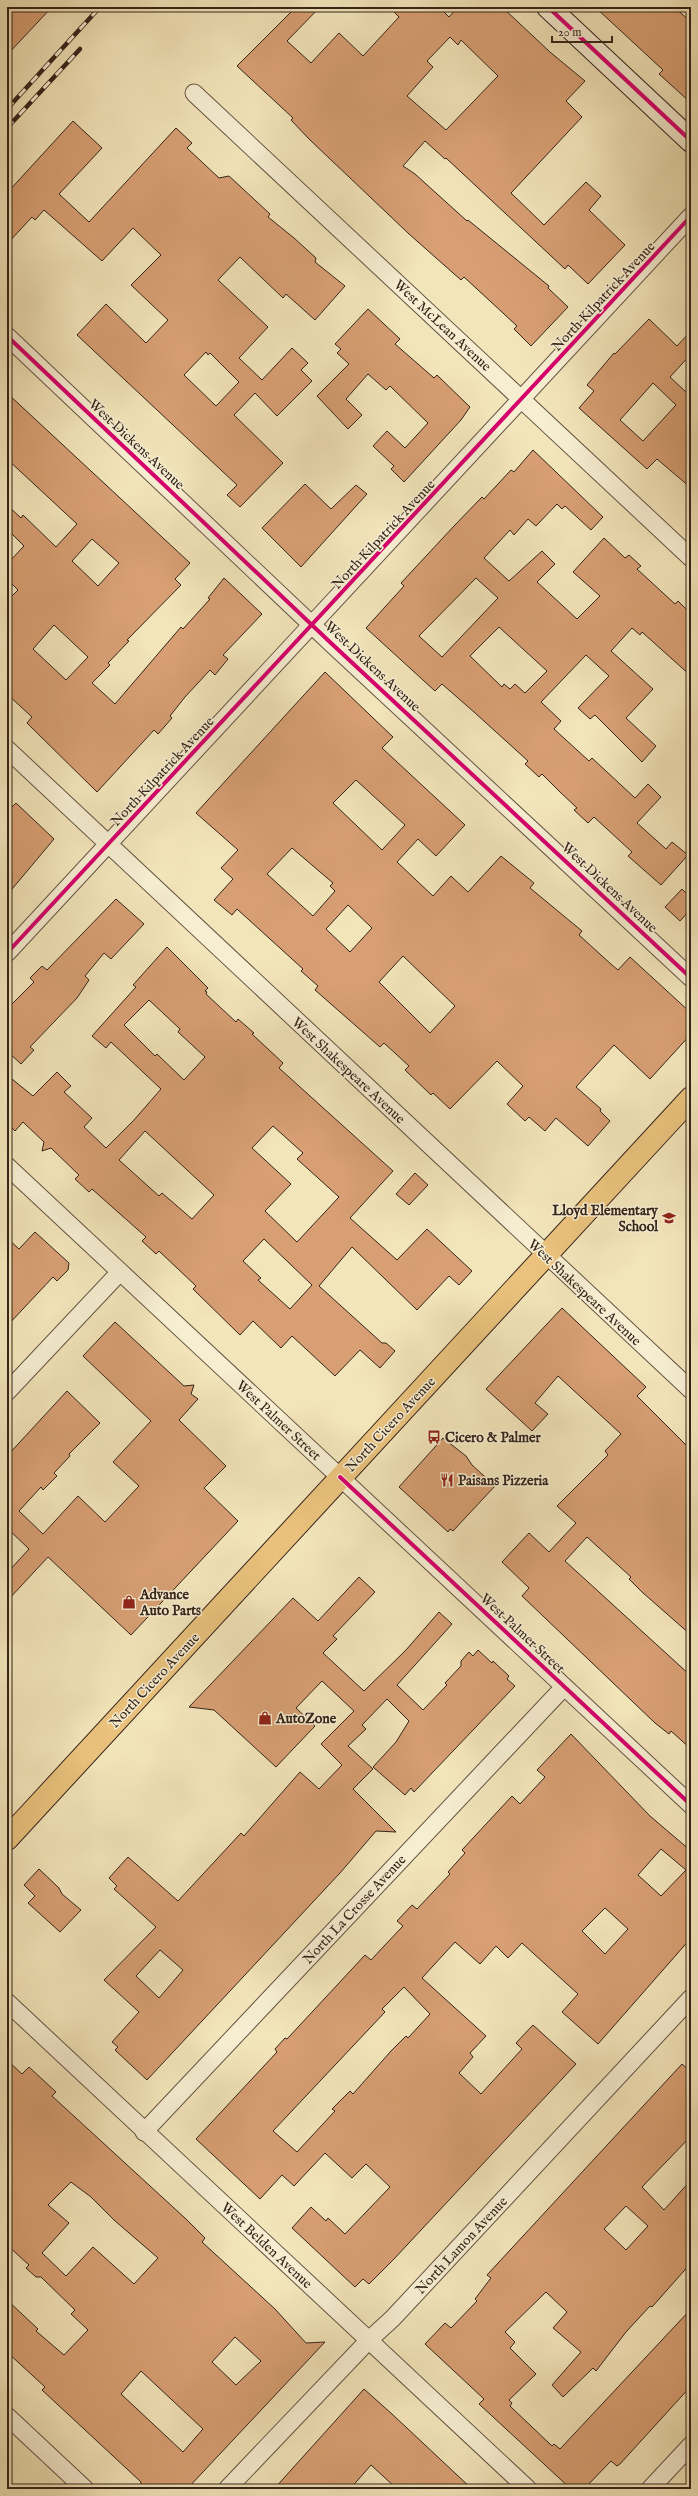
<svg xmlns="http://www.w3.org/2000/svg" width="698" height="2496" font-family="'IM FELL English',serif">
<style>
.building{fill:#d79f73;stroke:#34241b;fill-rule:evenodd}
.lines{fill:none;stroke-linecap:round;stroke-linejoin:round}
.minor-casing{stroke:#645443;stroke-width:19}
.secondary-casing{stroke:#34241b;stroke-width:24}
.primary-casing{stroke:#34241b;stroke-width:24}
.minor{stroke:#f7eed2;stroke-width:17}
.secondary{stroke:#f7eed2;stroke-width:22}
.primary{stroke:#eac27d;stroke-width:22}
.rail-casing{stroke:#34241b;stroke-width:4.5}
.rail{stroke:#f7eed2;stroke-width:3;stroke-dasharray:9;stroke-linecap:butt}
.cycleway-casing{stroke:#f7eed2;stroke-width:6}
.cycleway{stroke:#d6006c;stroke-width:4}
.labels{text-anchor:middle;stroke-width:3;stroke-linejoin:round;paint-order:stroke}
.street-label{font-size:14px;fill:#34241b;stroke:#f7eed2}
.poi-label{font-size:14px;font-weight:bold;fill:#34241b;stroke:#f7eed2;text-anchor:start}
</style>
<rect width="100%" height="100%" fill="#f3e5ba"/>
<filter id="stains"><feTurbulence type="fractalNoise" baseFrequency=".005" numOctaves="4"/><feColorMatrix values="0 0 0 0 .2 0 0 0 0 .09 0 0 0 0 .02 0 0 0 .5 -.17"/></filter>
<radialGradient id="worn" r=".72"><stop offset=".6" stop-color="#630" stop-opacity="0"/><stop offset="1" stop-color="#630" stop-opacity=".3"/></radialGradient>
<g class="building">
<polygon points="7,7 52,7 7,55"/>
<path d="M296,7H320L287,41L311,63L339,33L363,56L399,17L389,7H439L449,17L458,7H502L550,52L585,81L566,101L582,117L511,193L544,225L586,182L601,196L589,210L625,245L588,284L568,265L565,269L446,158L445,159L425,141L403,166L415,174L467,221L468,220L549,286L548,288L568,307L531,346L514,329L517,326L464,277L461,280L409,234L309,139L291,120L293,118L237,66ZM450,37L458,45L461,40L498,76L446,130L407,96L433,67L427,61Z"/>
<polygon points="595,7 674,7 691,22 691,103 659,74 663,70"/>
<path d="M73,121L102,148L59,194L89,222L176,128L192,143L187,148L219,178L229,176L270,214L268,217L294,238L316,258L315,262L345,286L315,320L286,294L283,298L240,257L218,280L268,327L239,358L262,380L292,348L308,363L301,370L312,381L277,416L255,393L234,415L283,463L240,507L227,495L237,485L77,335L106,304L146,343L168,320L131,285L161,255L133,228L102,261L44,210L35,220L32,217L7,244V193ZM206,352L208,355L210,353L239,382L216,406L184,375Z"/>
<polygon points="368,309 400,339 395,344 434,378 437,375 470,407 461,420 404,482 391,469 394,466 373,446 387,431 405,448 428,423 390,386 386,390 368,374 346,399 362,415 348,429 317,396 349,364 337,353 341,349 335,344"/>
<path d="M649,319L677,346L691,331V354L670,377L687,393L691,389V488L657,459L647,469L579,408L594,391L587,385L614,353L615,354ZM653,383L676,405L643,441L620,420Z"/>
<path d="M7,393L190,563L175,579L181,585L127,640L129,641L108,663L110,665L92,683L115,704L181,627L183,629L210,599L208,598L224,578L262,614L223,655L228,659L215,675L210,670L185,697L170,716L172,718L158,734L154,730L97,792L27,723L32,717L7,694V601L18,590L7,579V564L24,546L7,529V505L21,518L23,515L56,547L77,524L7,459ZM92,539L119,563L98,586L72,561ZM54,625L88,657L66,680L33,649Z"/>
<path d="M533,450L603,517L591,530L565,506L562,509L557,504L536,526L528,519L514,535L510,530L484,558L509,581L542,551L555,564L537,582L577,619L600,596L573,572L604,538L625,558L629,555L641,566L637,569L675,604L678,601L691,614V676L642,632L640,635L632,628L611,651L653,689L626,718L656,746L642,762L595,715L590,719L578,708L609,676L586,655L541,702L561,721L554,729L589,761L592,758L635,798L648,784L661,797L637,823L666,849L672,842L688,855L661,885L628,856L632,852L594,817L588,823L574,810L577,808L559,791L542,774L539,777L525,764L528,761L474,712L442,684L435,691L366,628L404,586L401,583L454,526L482,497L484,499L511,470L514,472ZM476,578L498,598L442,657L419,636ZM499,627L547,671L525,693L515,684L510,689L504,684L502,687L470,656Z"/>
<polygon points="305,484 331,509 356,485 367,494 301,567 262,528"/>
<path d="M325,672L393,737L382,748L465,825L436,856L418,839L397,862L433,896L451,876L468,892L501,856L534,883L530,888L582,931L579,935L612,965L618,970L630,957L691,1013V1034L650,1079L614,1045L576,1087L601,1109L600,1111L610,1121L588,1146L556,1118L545,1131L529,1117L525,1121L507,1104L523,1086L497,1061L450,1109L433,1093L431,1095L405,1070L409,1066L384,1043L380,1047L315,990L318,986L301,971L303,969L237,909L232,915L214,900L233,879L221,868L238,850L196,813ZM356,780L405,825L382,850L333,803ZM292,848L333,883L330,886L335,891L313,916L267,874ZM348,905L372,928L350,952L326,929ZM403,956L455,1006L430,1033L379,982Z"/>
<polygon points="16,803 54,839 7,895 7,812"/>
<polygon points="682,889 691,898 691,909 680,921 665,907"/>
<polygon points="116,899 144,924 111,959 104,953 85,976 89,980 77,998 30,1047 34,1050 21,1064 7,1051 7,1009 34,982 30,978 42,966 47,970"/>
<path d="M167,947L208,988L205,991L207,992L206,994L236,1022L238,1019L254,1033L252,1034L283,1063L279,1068L393,1171L350,1218L397,1260L427,1229L472,1271L459,1285L449,1276L417,1310L352,1247L319,1286L382,1343H386L395,1351L380,1368L360,1350L335,1376L292,1336L281,1348L253,1321L240,1335L193,1289L196,1286L159,1251L156,1254L142,1241L146,1237L92,1189L89,1192L75,1179L79,1175L51,1148L42,1151L44,1142L23,1122L15,1131L7,1123V1075L33,1096L57,1072L71,1086L64,1092L92,1118L84,1127L106,1148L134,1120L161,1089L111,1042L106,1048L92,1036L136,987L133,985ZM149,1000L180,1029L178,1032L205,1057L184,1080L157,1054L155,1056L124,1025ZM273,1126L303,1153L297,1159L339,1197L297,1242L265,1211L291,1184L252,1148ZM145,1131L214,1195L192,1219L162,1193L159,1196L119,1160ZM264,1239L312,1285L290,1309L258,1280L261,1278L243,1261Z"/>
<polygon points="415,1173 428,1185 409,1205 396,1194"/>
<polygon points="35,1232 69,1263 68,1270 57,1281 53,1277 7,1326 7,1238 19,1249"/>
<polygon points="562,1308 646,1387 637,1396 691,1450 691,1635 642,1592 629,1579 631,1577 587,1537 565,1561 691,1676 691,1749 671,1731 669,1734 655,1723 522,1596 529,1588 502,1562 529,1533 549,1552 576,1523 557,1506 608,1455 605,1451 621,1434 558,1376 535,1403 548,1414 532,1431 486,1389"/>
<polygon points="115,1322 184,1386 194,1385 191,1394 198,1399 179,1420 226,1466 204,1488 238,1521 131,1635 48,1557 7,1601 7,1573 29,1549 7,1528 7,1456 67,1391 100,1423 69,1454 70,1456 54,1473 57,1476 43,1490 41,1487 19,1511 43,1534 78,1496 105,1522 139,1486 113,1462 151,1421 83,1356"/>
<polygon points="443,1438 466,1456 472,1465 495,1486 453,1531 450,1529 448,1532 399,1487"/>
<path d="M359,1577L375,1592L333,1636L337,1639L323,1653L364,1691L406,1650L439,1612L452,1624L397,1685L423,1710L447,1685L445,1683L461,1666V1661L469,1652L473,1656L478,1650L492,1663L493,1661L509,1676L507,1679L515,1686L414,1792L411,1788L405,1795L373,1767L396,1742L409,1721L387,1699L362,1725L366,1729L348,1746L373,1769L353,1789L396,1832L376,1831L340,1873L147,2080L115,2050L118,2047L112,2042L139,2012L104,1980L156,1927L114,1889L117,1886L109,1878L128,1857L178,1901L241,1833L244,1836L300,1772L319,1789L342,1765L321,1744L354,1711L322,1681L296,1708L315,1726L276,1767L214,1710L189,1707L293,1598L318,1621ZM160,1950L183,1970L159,1998L136,1976Z"/>
<path d="M571,1734L650,1816L691,1851V1938L598,2044L562,2012L578,1994L522,1943L508,1958L496,1946L480,1964L455,1942L422,1978L486,2036L470,2053L473,2057L459,2073L481,2094L522,2049L516,2043L533,2025L576,2064L394,2259L369,2284L363,2279L355,2287L292,2228L311,2207L326,2221L328,2218L345,2234L390,2187L366,2164L352,2178L325,2153L294,2186L282,2175L260,2199L196,2139L277,2052L275,2049L285,2038L287,2039L365,1955L371,1960L385,1945L403,1926L397,1921L412,1905L417,1909L450,1874L448,1872L465,1853L462,1850L512,1796L520,1804L545,1777L537,1770ZM661,1849L686,1870L661,1896L638,1875ZM605,1908L628,1929L605,1954L582,1931ZM404,1987L430,2014L408,2038L406,2036L391,2051L353,2094L350,2091L332,2109L335,2111L297,2152L273,2131L385,2012L382,2009Z"/>
<polygon points="39,1869 59,1888 62,1894 81,1910 60,1932 28,1903 35,1896 24,1885"/>
<path d="M7,2060L22,2074L29,2067L56,2092L52,2096L186,2219L205,2238L202,2242L275,2309L306,2343L325,2342L187,2489L141,2488V2482L42,2390L45,2387L7,2352V2300L38,2329L36,2331L64,2355L88,2330L71,2314L75,2310L41,2277H36L26,2268L29,2265L7,2245ZM71,2182L91,2197L114,2220L158,2258L134,2284L93,2247L66,2276L42,2253L69,2223L48,2205ZM235,2337L261,2361L236,2385L212,2362ZM141,2371L203,2429L183,2452L121,2394Z"/>
<path d="M682,2064L691,2072V2136L642,2187L664,2210L691,2180V2263L652,2307L650,2306L626,2332L596,2371L593,2368L563,2397L552,2385L581,2352L553,2328L567,2312L546,2292L505,2332L515,2342L510,2348L536,2374L509,2400L512,2403L510,2406L552,2446L554,2444L560,2449L691,2309V2386L620,2464L617,2466L611,2461L584,2489H571L479,2404L484,2399L425,2344L445,2323L451,2328L477,2301L475,2299L491,2278L487,2275ZM626,2206L648,2226L626,2250L604,2229Z"/>
<polygon points="364,2389 392,2414 472,2489 397,2489 371,2465 350,2489 274,2489"/>
</g>
<g class="lines">
<g class="minor-casing">
<g id="minor">
<polyline points="194,93 691,558"/>
<polyline points="7,336 332,644 691,978"/>
<polyline points="7,749 691,1390"/>
<polyline points="7,953 691,216"/>
<polyline points="7,1166 691,1805"/>
<polyline points="7,1392 120,1272"/>
<polyline points="7,2002 528,2489"/>
<polyline points="144,2132 564,1687"/>
<polyline points="7,2416 85,2489"/>
<polyline points="227,2489 369,2340 393,2318 691,1998"/>
<polyline points="650,2489 691,2445"/>
</g>
</g>
<g class="secondary-casing">
<polyline id="secondary" points="548,7 691,141"/>
</g>
<g class="primary-casing">
<polyline id="primary" points="7,1839 691,1098"/>
</g>
<use href="#minor" class="minor"/>
<use href="#secondary" class="secondary"/>
<use href="#primary" class="primary"/>
<g class="rail-casing">
<g id="rail">
<polyline points="7,109 100,7"/>
<polyline points="7,128 80,49"/>
</g>
</g>
<use href="#rail" class="rail"/>
<g class="cycleway-casing">
<g id="cycleway">
<polyline points="548,7 691,141"/>
<polyline points="7,336 332,644 691,978"/>
<polyline points="7,953 691,216"/>
<polyline points="340,1477 691,1805"/>
</g>
</g>
<use href="#cycleway" class="cycleway"/>
</g>
<defs>
<g id="school-bare" transform="scale(1.08)"><path d="M0-5L7-2L0 1L-7-2ZM-4 1L0 2.5L4 1V4Q0 6-4 4Z" fill="#8f2418" stroke="#f7eed2" stroke-width="2.5" paint-order="stroke"/></g>
<g id="bus-bare" transform="scale(1.08)"><path d="M-5-6H5V4H4V6H2V4H-2V6H-4V4H-5ZM-3.5-4V0h7V-4ZM-3.5 1.2v1.5H-2V1.2ZM2 1.2v1.5H3.5V1.2Z" fill="#8f2418" stroke="#f7eed2" stroke-width="2.5" paint-order="stroke"/></g>
<g id="restaurant-bare" transform="scale(1.08)"><path d="M-5-6h1v4h1v-4h1v4h1v-4h1v5L-1.5 .5V6h-2V.5L-5-1ZM5-6V6H3V1.5H1.5Q1.5-4 5-6Z" fill="#8f2418" stroke="#f7eed2" stroke-width="2.5" paint-order="stroke"/></g>
<g id="shop-bare" transform="scale(1.08)"><path d="M-5-2.5h2.3a2.7 3.5 0 0 1 5.4 0H5L5.5 6h-11ZM-1.5-2.5h3a1.5 2.3 0 0 0-3 0Z" fill="#8f2418" stroke="#f7eed2" stroke-width="2.5" paint-order="stroke"/></g>
</defs>
<g fill-rule="evenodd">
<use href="#school-bare" x="669" y="1218"/>
<use href="#bus-bare" x="434" y="1437"/>
<use href="#restaurant-bare" x="447" y="1480"/>
<use href="#shop-bare" x="129" y="1602"/>
<use href="#shop-bare" x="265" y="1718"/>
</g>
<g class="labels">
<g class="street-label">
<text transform="translate(603 296) rotate(-47)" y="5">North Kilpatrick Avenue</text>
<text transform="translate(443 325) rotate(43)" y="5">West McLean Avenue</text>
<text transform="translate(137 444) rotate(43)" y="5">West Dickens Avenue</text>
<text transform="translate(383 534) rotate(-47)" y="5">North Kilpatrick Avenue</text>
<text transform="translate(373 666) rotate(43)" y="5">West Dickens Avenue</text>
<text transform="translate(162 771) rotate(-47)" y="5">North Kilpatrick Avenue</text>
<text transform="translate(610 887) rotate(43)" y="5">West Dickens Avenue</text>
<text transform="translate(349 1070) rotate(43)" y="5">West Shakespeare Avenue</text>
<text transform="translate(585 1292) rotate(43)" y="5">West Shakespeare Avenue</text>
<text transform="translate(279 1420) rotate(43)" y="5">West Palmer Street</text>
<text transform="translate(390 1424) rotate(-47)" y="5">North Cicero Avenue</text>
<text transform="translate(523 1633) rotate(43)" y="5">West Palmer Street</text>
<text transform="translate(154 1680) rotate(-47)" y="5">North Cicero Avenue</text>
<text transform="translate(354 1909) rotate(-47)" y="5">North La Crosse Avenue</text>
<text transform="translate(267 2245) rotate(43)" y="5">West Belden Avenue</text>
<text transform="translate(461 2245) rotate(-47)" y="5">North Lamon Avenue</text>
</g>
<g class="poi-label">
<text x="658" y="1215" text-anchor="end">Lloyd Elementary<tspan x="658" dy="16">School</tspan></text>
<text x="445" y="1442">Cicero &amp; Palmer</text>
<text x="458" y="1485">Paisans Pizzeria</text>
<text x="140" y="1599">Advance<tspan x="140" dy="16">Auto Parts</tspan></text>
<text x="276" y="1723">AutoZone</text>
</g>
</g>
<rect width="698" height="2496" fill="none" stroke="#f3e5ba" stroke-width="24"/>
<rect x="8" y="8" width="682" height="2480" fill="none" stroke="#34241b" stroke-width="2"/>
<rect x="12" y="12" width="674" height="2472" fill="none" stroke="#34241b"/>
<path d="M552 36v6h60v-6" fill="none" stroke="#34241b" stroke-width="2"/>
<text x="558" y="36" font-size="12" fill="#34241b" stroke="#f7eed2" stroke-width="3" paint-order="stroke">20 m</text>
<rect width="100%" height="100%" filter="url(#stains)"/>
<rect width="100%" height="100%" fill="url(#worn)"/>
</svg>
